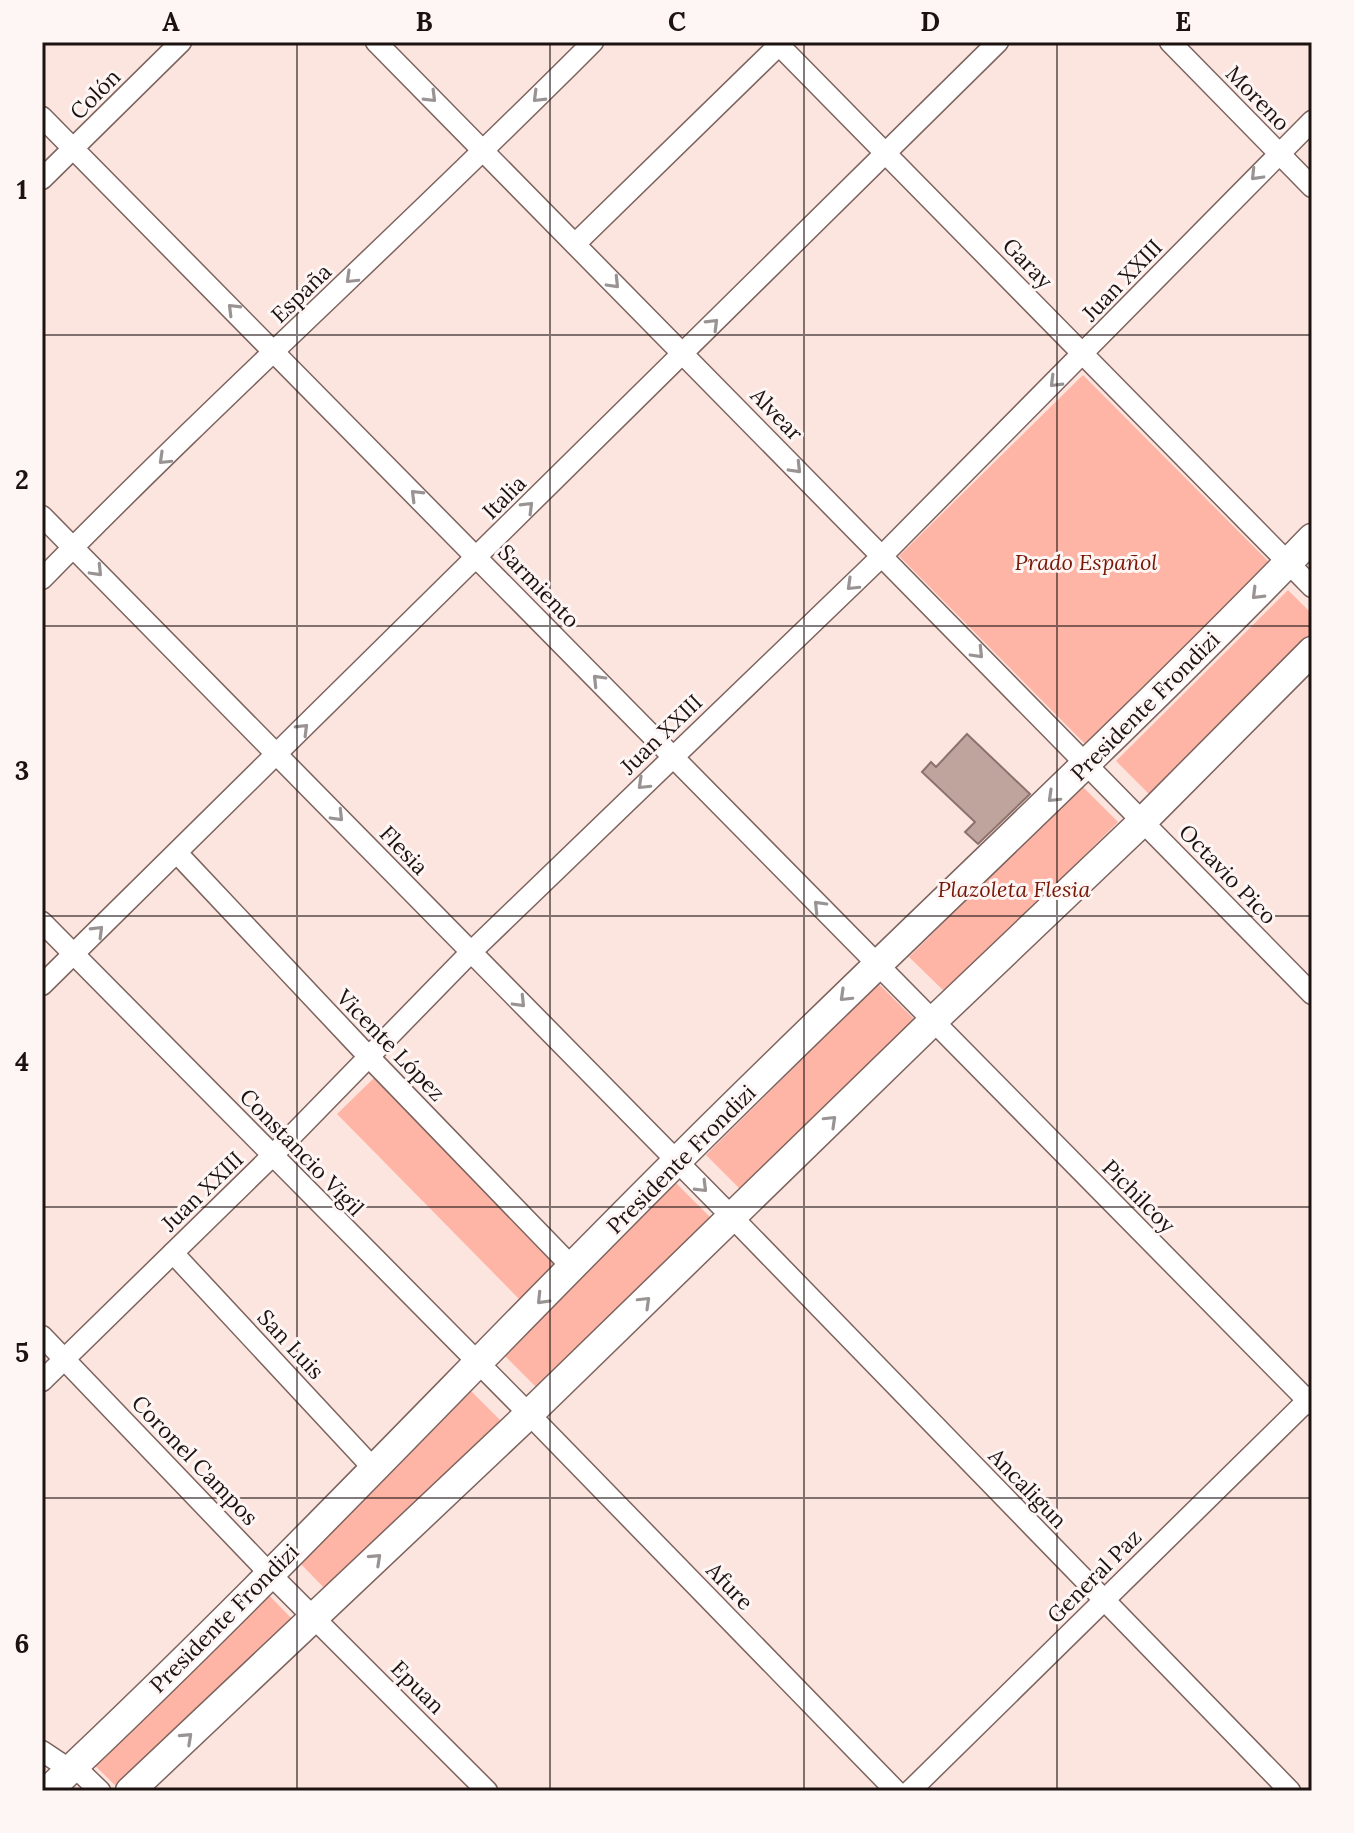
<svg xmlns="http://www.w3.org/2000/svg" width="1354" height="1833" font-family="Lora,serif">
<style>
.green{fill:#ffb5a6}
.building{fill:#bfa39d;stroke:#8c726c;stroke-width:2}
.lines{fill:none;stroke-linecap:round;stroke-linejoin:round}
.minor-casing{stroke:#7d635e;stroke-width:23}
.secondary-casing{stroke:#7d635e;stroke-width:31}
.minor{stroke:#fff;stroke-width:20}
.secondary{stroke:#fff;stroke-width:28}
.oneway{stroke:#999493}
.grid{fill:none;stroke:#1c1210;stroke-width:2;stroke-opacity:0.55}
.labels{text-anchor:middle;stroke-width:6;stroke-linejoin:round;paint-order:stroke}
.street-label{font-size:22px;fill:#1c1210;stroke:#fdf6f5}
.park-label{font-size:22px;font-style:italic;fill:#791707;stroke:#fdf6f5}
.neatline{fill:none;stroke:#1c1210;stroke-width:3}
.grid-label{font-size:26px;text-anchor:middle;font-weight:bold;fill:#1c1210}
</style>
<rect width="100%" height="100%" fill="#fde5df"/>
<g class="green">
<polygon points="1083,375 1270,563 1085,744 899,556"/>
<polygon points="1288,590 1312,614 1312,638 1152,797 1116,761"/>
<polygon points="1082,786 1118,822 946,993 909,957"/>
<polygon points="878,983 915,1020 742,1191 706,1155"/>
<polygon points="376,1076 564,1268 525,1305 337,1114"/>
<polygon points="676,1183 713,1220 540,1391 504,1355"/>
<polygon points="468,1388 505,1425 332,1596 296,1559"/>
<polygon points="260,1586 296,1623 121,1791 87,1758"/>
</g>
<polygon class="building" points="967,734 1030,794 978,844 965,832 975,822 922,772 931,762 936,767"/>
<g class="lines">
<g class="minor-casing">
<g id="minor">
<polyline points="376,42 1312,994"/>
<polyline points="776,42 1312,587"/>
<polyline points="1170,42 1312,187"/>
<polyline points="42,117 1312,1405"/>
<polyline points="42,179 181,42"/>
<polyline points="575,244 779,45"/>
<polyline points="42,516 732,1217 1290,1791"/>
<path d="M42,579C221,396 412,224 593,42"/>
<polyline points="177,853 369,1057 573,1268"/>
<polyline points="42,922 529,1414 896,1791"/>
<polyline points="42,985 998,42"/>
<polyline points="173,1253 373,1468"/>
<polyline points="42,1336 270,1574 487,1791"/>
<polyline points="42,1381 272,1156 471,952 882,556 1312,121"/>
<polyline points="42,1751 63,1765 74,1766 100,1791"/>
<polyline points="910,1791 1312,1396"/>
</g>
</g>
<g class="secondary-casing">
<g id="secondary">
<path d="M55,1784C269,1583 469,1368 677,1161C887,951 1106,751 1312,538"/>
<polyline points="130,1791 529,1414 933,1021 1143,821 1312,651"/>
</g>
</g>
<use href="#minor" class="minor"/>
<use href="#secondary" class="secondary"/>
</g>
<defs><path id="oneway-chevron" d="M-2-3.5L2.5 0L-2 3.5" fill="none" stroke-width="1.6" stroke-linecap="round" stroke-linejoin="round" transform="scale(2)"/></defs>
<g class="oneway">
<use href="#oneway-chevron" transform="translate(431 97) rotate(45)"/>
<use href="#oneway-chevron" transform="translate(538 97) rotate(135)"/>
<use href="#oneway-chevron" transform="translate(1256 175) rotate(134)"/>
<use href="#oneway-chevron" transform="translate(351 278) rotate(136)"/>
<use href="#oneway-chevron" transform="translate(614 283) rotate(46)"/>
<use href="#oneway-chevron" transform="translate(233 309) rotate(-135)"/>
<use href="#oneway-chevron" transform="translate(713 324) rotate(-45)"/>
<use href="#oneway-chevron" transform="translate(1055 382) rotate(135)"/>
<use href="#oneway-chevron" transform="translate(164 459) rotate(136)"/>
<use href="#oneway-chevron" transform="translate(796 468) rotate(46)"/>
<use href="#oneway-chevron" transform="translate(416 495) rotate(-135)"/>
<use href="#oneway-chevron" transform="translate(528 507) rotate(-45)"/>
<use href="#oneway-chevron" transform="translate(97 571) rotate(46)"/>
<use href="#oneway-chevron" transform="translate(852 585) rotate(136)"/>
<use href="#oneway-chevron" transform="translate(1257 594) rotate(135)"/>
<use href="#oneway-chevron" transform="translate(978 653) rotate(46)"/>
<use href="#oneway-chevron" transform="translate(598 680) rotate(-134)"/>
<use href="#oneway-chevron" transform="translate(303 729) rotate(-45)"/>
<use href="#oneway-chevron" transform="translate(643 784) rotate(136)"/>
<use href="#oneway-chevron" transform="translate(1053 797) rotate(136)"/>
<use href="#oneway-chevron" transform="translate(338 816) rotate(46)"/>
<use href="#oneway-chevron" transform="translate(819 906) rotate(-134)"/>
<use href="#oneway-chevron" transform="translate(98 931) rotate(-45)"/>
<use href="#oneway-chevron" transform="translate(845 996) rotate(136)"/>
<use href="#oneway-chevron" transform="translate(520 1002) rotate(46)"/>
<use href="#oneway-chevron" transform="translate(831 1121) rotate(-44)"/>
<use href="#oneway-chevron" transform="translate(702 1187) rotate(45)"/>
<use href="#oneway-chevron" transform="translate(542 1299) rotate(134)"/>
<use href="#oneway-chevron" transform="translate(645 1302) rotate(-44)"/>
<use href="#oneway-chevron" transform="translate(376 1559) rotate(-43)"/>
<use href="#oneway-chevron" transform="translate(187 1738) rotate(-43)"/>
</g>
<path class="grid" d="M297,42V1791M550,42V1791M804,42V1791M1057,42V1791M42,335H1312M42,626H1312M42,916H1312M42,1207H1312M42,1498H1312"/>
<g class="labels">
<g class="street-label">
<text transform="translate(95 94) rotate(-45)" y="8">Colón</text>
<text transform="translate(1258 98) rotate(46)" y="8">Moreno</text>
<text transform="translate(1028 263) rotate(46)" y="8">Garay</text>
<text transform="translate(1122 280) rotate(-46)" y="8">Juan XXIII</text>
<text transform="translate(301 293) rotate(-44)" y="8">España</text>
<text transform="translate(777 414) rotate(46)" y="8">Alvear</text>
<text transform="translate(504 497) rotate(-45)" y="8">Italia</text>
<text transform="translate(539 586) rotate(46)" y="8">Sarmiento</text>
<text transform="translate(1145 706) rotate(-45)" y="8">Presidente Frondizi</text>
<text transform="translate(661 734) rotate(-44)" y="8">Juan XXIII</text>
<text transform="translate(404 850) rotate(46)" y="8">Flesia</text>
<text transform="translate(1228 874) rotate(46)" y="8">Octavio Pico</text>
<text transform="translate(391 1045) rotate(46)" y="8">Vicente López</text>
<text transform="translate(302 1152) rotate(46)" y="8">Constancio Vigil</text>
<text transform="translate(681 1159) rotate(-45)" y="8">Presidente Frondizi</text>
<text transform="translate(202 1191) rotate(-44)" y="8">Juan XXIII</text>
<text transform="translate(1139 1196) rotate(45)" y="8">Pichilcoy</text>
<text transform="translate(291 1344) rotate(47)" y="8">San Luis</text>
<text transform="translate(195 1460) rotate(46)" y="8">Coronel Campos</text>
<text transform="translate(1028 1488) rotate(46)" y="8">Ancaligun</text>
<text transform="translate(1094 1576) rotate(-45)" y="8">General Paz</text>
<text transform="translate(730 1586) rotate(46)" y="8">Afure</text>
<text transform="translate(224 1618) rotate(-45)" y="8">Presidente Frondizi</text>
<text transform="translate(418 1687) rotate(45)" y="8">Epuan</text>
</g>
<g class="park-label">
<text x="1086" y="570">Prado Español</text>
<text x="1014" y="897">Plazoleta Flesia</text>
</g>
</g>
<rect width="1354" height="1833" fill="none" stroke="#fdf6f5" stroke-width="88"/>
<rect x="44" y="44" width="1266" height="1745" class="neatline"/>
<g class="grid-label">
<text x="171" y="31">A</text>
<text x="424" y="31">B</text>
<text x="677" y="31">C</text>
<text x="930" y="31">D</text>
<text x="1183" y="31">E</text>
<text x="22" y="199">1</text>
<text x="22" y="489">2</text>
<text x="22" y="780">3</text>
<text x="22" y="1071">4</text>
<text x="22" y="1362">5</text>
<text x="22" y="1653">6</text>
</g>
</svg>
